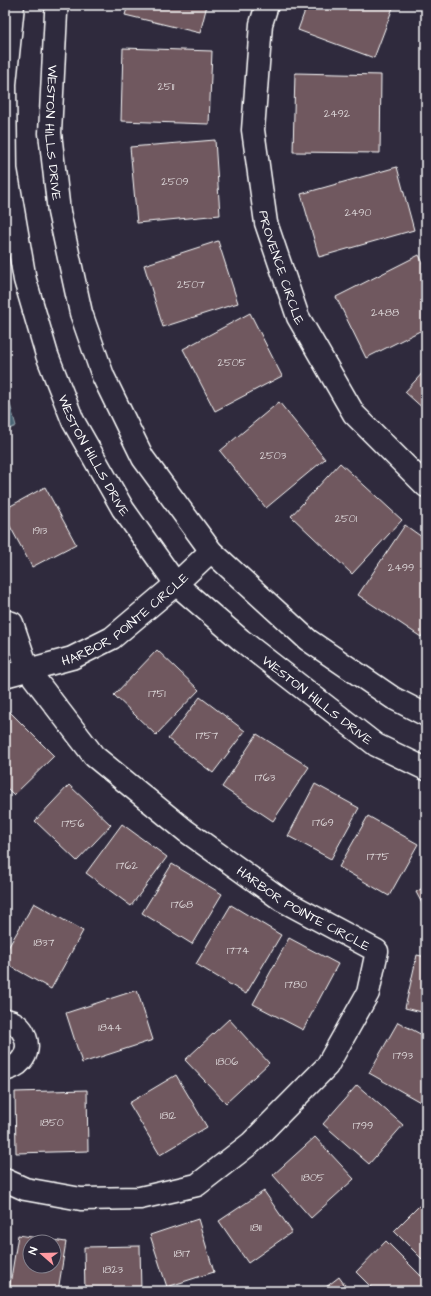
<svg xmlns="http://www.w3.org/2000/svg" width="431" height="1296" font-family="'Architects Daughter',sans-serif">
<style>
.water{fill:#4c6574;stroke:#94a3ac}
.building{fill:#6f585f;stroke:#fff;fill-rule:evenodd}
.lines{fill:none;stroke-linecap:round;stroke-linejoin:round}
.street-casing{stroke:#fff;stroke-width:25}
.street{stroke:#2f2a3d;stroke-width:22}
.labels{text-anchor:middle;stroke-width:3;stroke-linejoin:round;paint-order:stroke}
.number-label{font-size:11px;fill:#dbd5d7}
.street-label{font-size:13px;fill:#fff;stroke:#2f2a3d}
</style>
<rect width="100%" height="100%" fill="#2f2a3d"/>
<filter id="ink" filterUnits="userSpaceOnUse"><feTurbulence type="fractalNoise" baseFrequency=".025" numOctaves="2"/><feDisplacementMap in="SourceGraphic" scale="8" xChannelSelector="R" yChannelSelector="G"/><feConvolveMatrix kernelMatrix="1 2 1 2 8 2 1 2 1" color-interpolation-filters="sRGB"/></filter>
<g filter="url(#ink)">
<polygon class="water" points="5,386 16,426 5,431"/>
<g class="building">
<polygon points="128,5 207,5 200,33 125,15"/>
<polygon points="307,5 394,5 374,58 298,30"/>
<polygon points="123,48 212,51 209,124 121,121"/>
<polygon points="295,73 381,75 380,153 293,152"/>
<polygon points="215,140 220,215 137,223 130,147"/>
<polygon points="397,167 414,230 319,257 301,194"/>
<polygon points="218,241 238,303 163,327 144,265"/>
<polygon points="419,255 426,269 426,328 366,358 336,297"/>
<polygon points="250,313 282,376 215,411 183,349"/>
<polygon points="426,369 426,411 405,392"/>
<polygon points="279,402 325,459 266,508 220,451"/>
<polygon points="340,463 402,520 352,574 291,516"/>
<polygon points="45,487 76,544 32,567 5,517 5,509"/>
<polygon points="405,525 426,540 426,630 421,637 358,595"/>
<polygon points="157,650 199,690 156,735 114,695"/>
<polygon points="200,697 245,731 213,773 168,739"/>
<polygon points="5,707 54,756 14,795 5,786"/>
<polygon points="257,734 309,767 273,821 222,787"/>
<polygon points="315,784 359,808 331,859 288,836"/>
<polygon points="69,785 111,825 77,861 35,821"/>
<polygon points="368,816 418,844 389,896 339,867"/>
<polygon points="122,824 167,857 131,906 86,873"/>
<polygon points="172,864 222,894 192,944 142,913"/>
<polygon points="426,886 426,911 416,892"/>
<polygon points="34,903 83,931 51,989 5,963 5,953"/>
<polygon points="231,905 281,935 246,994 196,964"/>
<polygon points="289,938 338,964 303,1030 253,1004"/>
<polygon points="417,955 426,957 426,1013 405,1008"/>
<polygon points="137,990 153,1040 82,1063 66,1013"/>
<polygon points="229,1019 269,1063 226,1103 185,1060"/>
<polygon points="398,1022 426,1037 426,1097 422,1103 369,1073"/>
<polygon points="176,1075 207,1127 160,1155 129,1103"/>
<polygon points="357,1085 403,1125 369,1164 323,1124"/>
<polygon points="87,1090 88,1151 16,1153 15,1092"/>
<polygon points="315,1137 354,1179 311,1218 273,1175"/>
<polygon points="264,1191 292,1232 248,1263 219,1221"/>
<polygon points="421,1204 426,1209 426,1263 394,1231"/>
<polygon points="198,1219 214,1272 167,1287 150,1235"/>
<path d="M18,1235L66,1242L58,1291H9ZM30,1242H54V1266H30Z"/>
<polygon points="386,1241 426,1281 426,1287 422,1291 375,1291 356,1272"/>
<polygon points="140,1246 141,1291 85,1291 84,1247"/>
<polygon points="339,1277 349,1291 321,1291"/>
</g>
<g class="lines">
<g class="street-casing">
<g id="street">
<path id="s1" d="M13,5L5,84L6,169L25,280L47,355L73,421L123,509L176,584L241,640L376,745L426,769"/>
<path id="s2" d="M57,5L56,13L50,133L59,212L81,313L103,376L143,458L211,551L308,640L393,698L426,715"/>
<path id="s3" d="M267,5L261,24L253,130L266,223L298,317L354,414L426,486"/>
<path id="s4" d="M5,621L12,623L28,670L94,756L186,831L282,900L377,951L368,993L327,1066L251,1143L197,1185L140,1198L81,1199L25,1189L5,1180"/>
<path id="s5" d="M5,676L72,658L112,638L176,584L211,551"/>
<path d="M5,1020C24,1022 34,1047 21,1061C17,1066 11,1068 5,1070"/>
</g>
</g>
<use href="#street" class="street"/>
</g>
</g>
<g class="labels">
<g class="number-label">
<text x="166" y="90">2511</text>
<text x="337" y="117">2492</text>
<text x="175" y="185">2509</text>
<text x="358" y="216">2490</text>
<text x="191" y="288">2507</text>
<text x="385" y="316">2488</text>
<text x="232" y="366">2505</text>
<text x="273" y="459">2503</text>
<text x="346" y="522">2501</text>
<text x="40" y="534">1913</text>
<text x="401" y="571">2499</text>
<text x="157" y="697">1751</text>
<text x="207" y="739">1757</text>
<text x="265" y="781">1763</text>
<text x="323" y="826">1769</text>
<text x="73" y="827">1756</text>
<text x="378" y="860">1775</text>
<text x="127" y="869">1762</text>
<text x="182" y="908">1768</text>
<text x="44" y="946">1837</text>
<text x="238" y="954">1774</text>
<text x="296" y="988">1780</text>
<text x="110" y="1031">1844</text>
<text x="403" y="1059">1793</text>
<text x="227" y="1065">1806</text>
<text x="168" y="1119">1812</text>
<text x="52" y="1126">1850</text>
<text x="363" y="1129">1799</text>
<text x="313" y="1181">1805</text>
<text x="256" y="1231">1811</text>
<text x="182" y="1257">1817</text>
<text x="113" y="1273">1823</text>
</g>
<g class="street-label">
<text dy="5" stroke="none"><textPath href="#s2" startOffset="128">WESTON HILLS DRIVE</textPath></text>
<text dy="5" stroke="none"><textPath href="#s3" startOffset="267">PROVENCE CIRCLE</textPath></text>
<text dy="5" stroke="none"><textPath href="#s1" startOffset="466">WESTON HILLS DRIVE</textPath></text>
<text dy="5" stroke="none"><textPath href="#s5" startOffset="135">HARBOR POINTE CIRCLE</textPath></text>
<text dy="5" stroke="none"><textPath href="#s1" startOffset="802">WESTON HILLS DRIVE</textPath></text>
<text dy="5" stroke="none"><textPath href="#s4" startOffset="425">HARBOR POINTE CIRCLE</textPath></text>
</g>
</g>
<rect width="431" height="1296" fill="none" stroke="#2f2a3d" stroke-width="20"/>
<rect x="10" y="10" width="411" height="1276" fill="none" stroke="#fff" stroke-width="1.5" filter="url(#ink)"/>
<g transform="translate(42 1254) rotate(290)"><circle r="19" fill="#2f2a3d" stroke="#827f8b"/>
<path d="M0-3L7 15L0 10L-7 15Z" fill="#ff9aa2"/>
<text y="-6" font-size="11" font-weight="bold" text-anchor="middle" fill="#ffffff">N</text>
</g>
</svg>
